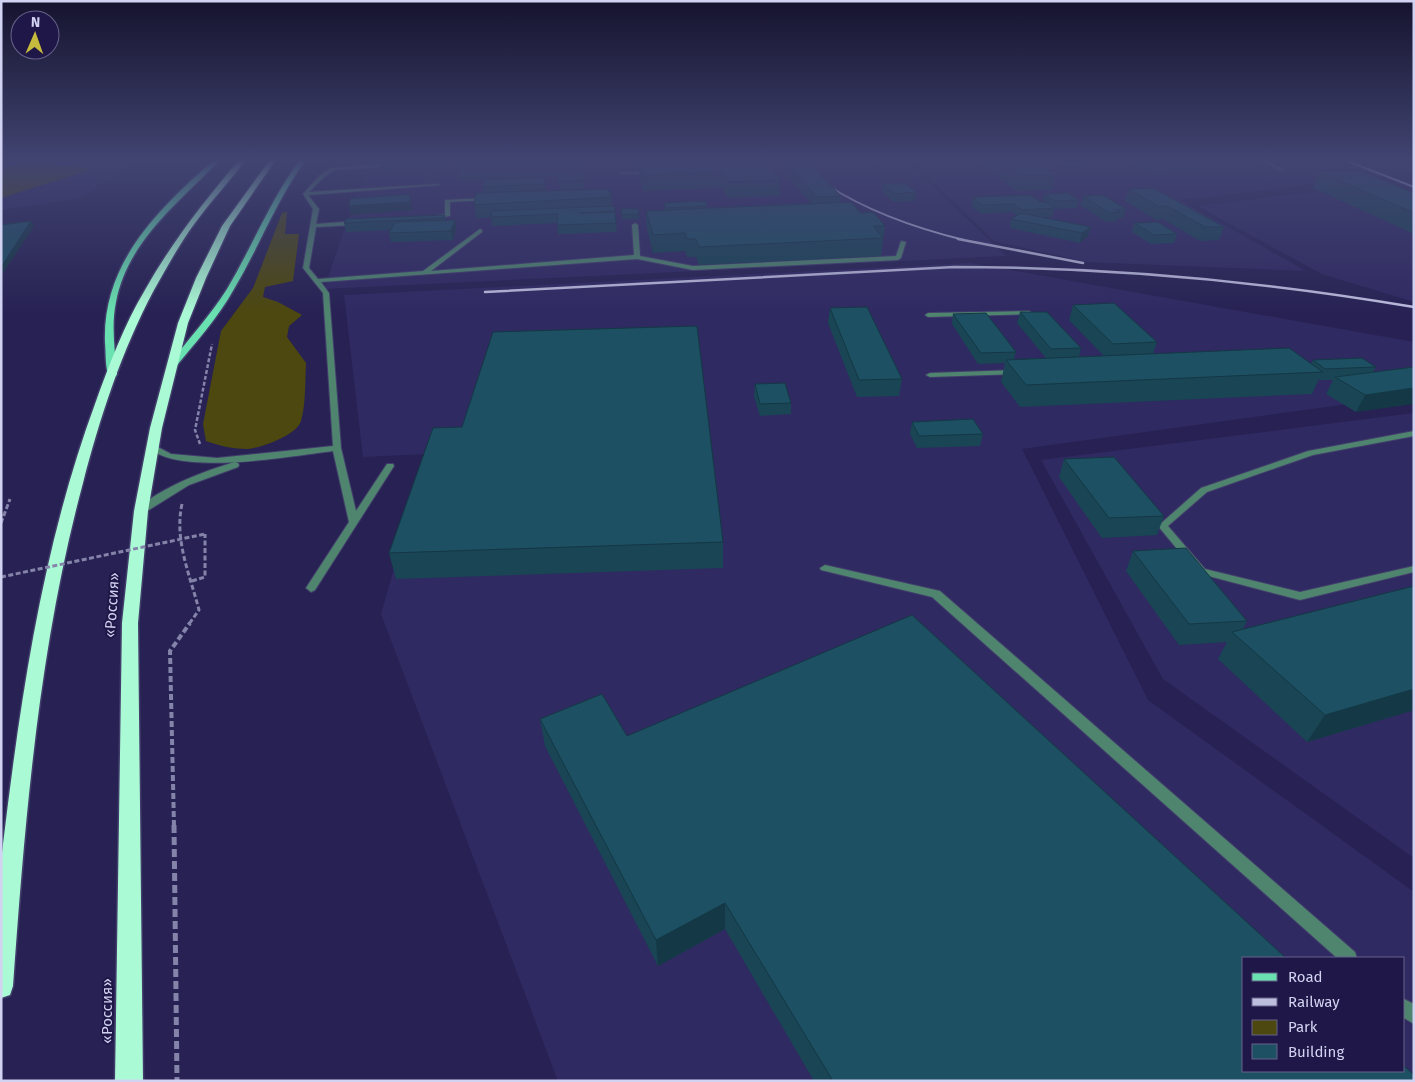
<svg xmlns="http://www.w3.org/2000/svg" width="1415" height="1082" font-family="'Fira Sans',sans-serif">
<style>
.built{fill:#302a62;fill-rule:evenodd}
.green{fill:#4d480f}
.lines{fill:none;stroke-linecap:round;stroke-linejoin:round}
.lane-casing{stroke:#423e6c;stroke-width:2}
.primary-casing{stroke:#423e6c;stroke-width:3}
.highway-casing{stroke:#423e6c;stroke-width:3}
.path-far3{stroke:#8483aa;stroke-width:2.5;stroke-dasharray:4 2;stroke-linecap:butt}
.path-far2{stroke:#8483aa;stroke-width:3;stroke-dasharray:5 2.5;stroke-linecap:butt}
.path-far1{stroke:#8483aa;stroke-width:4;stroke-dasharray:6 3;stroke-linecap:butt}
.path{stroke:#8483aa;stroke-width:5;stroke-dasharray:8 4;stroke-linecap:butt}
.lane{fill:#4f856e;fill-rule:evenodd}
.primary{fill:#69e1b1;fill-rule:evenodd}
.highway{fill:#abfad6;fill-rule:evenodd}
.rail-far1{stroke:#bdbdde;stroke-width:2}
.rail{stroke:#bdbdde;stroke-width:2.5}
.path-bridge{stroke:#8483aa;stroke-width:3;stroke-dasharray:5 2.5;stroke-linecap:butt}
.wall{fill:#194554}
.shaded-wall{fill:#143845}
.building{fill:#1d5062;stroke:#143845}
.labels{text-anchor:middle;stroke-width:4;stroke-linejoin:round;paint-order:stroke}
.street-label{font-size:15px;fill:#d2d3f2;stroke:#1e1747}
</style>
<rect width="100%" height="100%" fill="#272253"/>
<g class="built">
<polygon points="1,161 139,161 79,198 1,210"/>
<polygon points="368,161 906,161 1006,256 324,289"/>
<polygon points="912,161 1414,161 1414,172 1180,200 1306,271 1086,262 994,241"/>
<polygon points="1414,180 1414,302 1322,274 1197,206"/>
<path d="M971,263L1414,342V395L1022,449L1148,700L1414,892V1081H558L381,614L427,454L363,457L344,295ZM1244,958H1404V1071H1244Z"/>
<polygon points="1414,413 1414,858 1163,679 1041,460"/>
</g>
<g class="green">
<polygon points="27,162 93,169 1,198 1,169"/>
<path d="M287,212L285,234H299L293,281L265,287L263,297L278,302L302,315L289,326L287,337L306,363C305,381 306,403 301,421C297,435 261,448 248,449C233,449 220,446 206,441L203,424L221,331L253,288L282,213Z"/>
</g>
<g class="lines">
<g class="lane-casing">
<g id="lane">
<polygon points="1262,161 1268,161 1284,170 1280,171"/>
<path d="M392,164L394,166L334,170L324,177L309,192L438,184L440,185L308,195L319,209L316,224L357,221L360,223L357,225L316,227L309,268L318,279L423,271L480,229L482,230V232L431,271L634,255L632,225L635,223L638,225L640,256L693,266L896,256L901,241L906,242L901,258L898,260L693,270L637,259L321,282L329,293L341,448L356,511L387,464H393L394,466L315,590L311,592L306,588L349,522L333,451C291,456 179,477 148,447L152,444L171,454L217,458L333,446L323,293L303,268L313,209L303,194L320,175L331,168Z"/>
<polygon points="652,171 654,173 622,174 620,173"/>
<polygon points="487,198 489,200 450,202 450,216 431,219 428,217 445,214 445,200"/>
<polygon points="1029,311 1031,312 1031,314 928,317 925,315 928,313"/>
<polygon points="1016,370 1020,372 1019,374 930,377 926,375 930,373"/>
<polygon points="1414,431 1414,436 1313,455 1207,492 1168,526 1205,569 1300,592 1414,566 1414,572 1300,600 1197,573 1158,526 1201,488 1308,451"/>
<path d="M235,462L238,463L239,465L238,467L189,485L144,513L141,514L136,511C156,489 207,470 235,462Z"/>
<polygon points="825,565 940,591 1355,952 1357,958 1337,958 932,597 821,570 820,568"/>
<polygon points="1404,999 1414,1004 1414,1024 1404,1018"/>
</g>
</g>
<g class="primary-casing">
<g id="primary">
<path d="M213,161H219C179,202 127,242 116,302C111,326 115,351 117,375L112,378L109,377C105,368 106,353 105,343C102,264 157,210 213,161Z"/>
<path d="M299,161H305C276,201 259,247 234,289C218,318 195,343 174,369H168V365C188,340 210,316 227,289C252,247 270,201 299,161Z"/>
</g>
</g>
<g class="highway-casing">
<g id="highway">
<path d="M238,161H245C229,182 211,201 195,223C180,243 167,267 154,290C122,350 100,417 83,483C39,646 25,818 13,986L10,995L1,998V863L3,844C21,695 43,545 95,404C109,365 124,325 145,290C172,242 203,203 238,161Z"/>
<polygon points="269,161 275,161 230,226 206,278 188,323 162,428 148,511 138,623 143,1081 115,1081 122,623 134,511 150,428 178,323 196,278 222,226"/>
</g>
</g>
<polyline class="path-far3" points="200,444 195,430 212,344"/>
<g class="path-far2">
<path d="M182,504C174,540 190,575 199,610L189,624"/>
<polyline points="1,523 10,499"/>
<polyline points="192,581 205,577 205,534"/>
</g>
<polyline class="path-far1" points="174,826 170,651 190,623"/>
<polyline class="path" points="174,825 177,1081"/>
<use href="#lane" class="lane"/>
<use href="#primary" class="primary"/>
<use href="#highway" class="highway"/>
<g class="rail-far1">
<polyline points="1347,161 1414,187"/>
<path d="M827,185C869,212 915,228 964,240"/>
</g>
<g class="rail">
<polyline points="958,239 1083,263"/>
<path d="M485,292L954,267C1109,267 1261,281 1414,307"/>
</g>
<polyline class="path-bridge" points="1,577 205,534"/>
</g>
<g class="wall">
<polygon points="380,161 447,161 447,167 381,171 379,163"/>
<polygon points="459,161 584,161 585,175 583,175 585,188 560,190 558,176 461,181 458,166"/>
<polygon points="630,161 767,161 780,180 780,196 728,198 722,188 643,191 639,176 638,168 632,168"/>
<polygon points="783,161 807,161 841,196 840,202 885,226 881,256 699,265 696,257 687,257 685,251 653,253 647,228 646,211 664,210 664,203 707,206 707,208 811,203 783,171"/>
<polygon points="869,161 892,161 892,162 871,163"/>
<polygon points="979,161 1036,161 1055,175 1052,190 1016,191"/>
<polygon points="1058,161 1087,161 1085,167 1067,167"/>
<polygon points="1129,161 1202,161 1199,172 1151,174"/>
<polygon points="1319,172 1414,193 1414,234 1313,188"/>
<polygon points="544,177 546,191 612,197 612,206 615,211 617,232 558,234 557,223 492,226 491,217 476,218 474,205 484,193 483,187"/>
<polygon points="883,184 916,192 915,201 894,202 882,192"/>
<polygon points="1129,189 1224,227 1219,240 1200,241 1163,219 1156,220 1125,201"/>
<polygon points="1044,194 1079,200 1077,208 1054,209 1052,217 1043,217 1088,236 1080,243 1010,228 1011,219 1017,216 1012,212 981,214 971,206 973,197 1043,202 1042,202"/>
<polygon points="1083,196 1126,209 1123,218 1118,218 1117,221 1106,222 1080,205"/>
<polygon points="621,209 639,214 639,219 622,219"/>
<polygon points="445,215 445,220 455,220 456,228 453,240 391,242 389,233 390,230 346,232 344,223"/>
<polygon points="1134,223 1177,234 1174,243 1151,244 1132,232"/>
<polygon points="1073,305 1157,342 1153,354 1311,364 1313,360 1376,367 1373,372 1414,367 1356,412 1326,394 1333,380 1320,380 1319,379 1312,394 1020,407 1001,382 1005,363 978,364 952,324 953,314 1016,352 1014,359 1046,358 1017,323 1020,312 1081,348 1079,357 1104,356 1069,320"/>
<polygon points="830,308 902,379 899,396 857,397 828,323"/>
<polygon points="755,384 791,403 791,414 760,416 754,396"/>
<polygon points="912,422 983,434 980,446 917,448 910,434"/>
<polygon points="1064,459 1164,516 1157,535 1102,538 1059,477"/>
<polygon points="723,542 723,568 396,579 389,553"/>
<polygon points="1133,551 1247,621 1243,629 1414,586 1414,710 1307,742 1218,659 1227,642 1179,645 1126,571"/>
<polygon points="540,719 627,736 1414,1081 814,1081 725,929 658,966 545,746"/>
</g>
<g class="shaded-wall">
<polygon points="410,194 412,210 351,215 349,206"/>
<polygon points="455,220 456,228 453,240 451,231"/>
<polygon points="31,221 34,226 1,276 1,267"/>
<polygon points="1091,227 1088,236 1080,243 1082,233"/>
<polygon points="1414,388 1414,404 1356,412 1365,395"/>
<polygon points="1414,689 1414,710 1307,742 1325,715"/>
<polygon points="725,903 725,929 658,966 656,940"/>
</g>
<g class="building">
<polygon points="380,161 413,161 379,163"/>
<polygon points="459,161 551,161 458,166"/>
<polygon points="638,161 767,161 780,180 728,182 722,172 642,175"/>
<polygon points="785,161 807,161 841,196 817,197"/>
<polygon points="1000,161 1036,161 1055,175 1019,176"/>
<polygon points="1361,171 1414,193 1414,213 1319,172"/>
<polygon points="583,174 585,180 559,181 558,175"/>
<polygon points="544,177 545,184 483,187 483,180"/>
<polygon points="904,183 916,192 895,194 883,184"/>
<polygon points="1153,188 1224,227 1205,227 1167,206 1160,207 1129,189"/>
<polygon points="609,189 612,197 474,205 476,193"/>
<polygon points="1068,193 1079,200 1055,201 1044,194"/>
<polygon points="410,194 410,202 349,206 350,199"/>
<polygon points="1030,195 1041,202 1046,202 1054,208 1022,210 1014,204 982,205 973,197"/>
<polygon points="1103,195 1126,209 1115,210 1120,212 1109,213 1083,196"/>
<polygon points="705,201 707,206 666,208 664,203"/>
<polygon points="851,202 861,213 873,212 885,226 873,226 883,238 699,247 696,239 687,239 685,233 653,235 646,211"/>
<polygon points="614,206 615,211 580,213 615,212 616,223 557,225 558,214 491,217 492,211"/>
<polygon points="621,209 638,209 639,214 622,215"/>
<polygon points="1021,213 1091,227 1082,233 1011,219"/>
<polygon points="445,215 443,218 344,223 346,219"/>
<polygon points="455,220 451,231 389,233 395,222"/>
<polygon points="31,221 1,267 1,225"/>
<polygon points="1158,222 1177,234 1154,235 1134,223"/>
<polygon points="1114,303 1157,342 1113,344 1073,305"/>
<polygon points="867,307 902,379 859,380 830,308"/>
<polygon points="1020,312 1047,312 1081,348 1051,349"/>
<polygon points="986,313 1016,352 981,353 953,314"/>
<polygon points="697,326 723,542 389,553 433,428 462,427 493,332"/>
<polygon points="1289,348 1323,372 1026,385 1006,360"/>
<polygon points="1362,358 1376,367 1325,369 1313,360"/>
<polygon points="1414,367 1414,388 1365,395 1335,377"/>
<polygon points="785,383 791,403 760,404 755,384"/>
<polygon points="973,419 983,434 919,436 912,422"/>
<polygon points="1114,457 1164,516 1109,518 1064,459"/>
<polygon points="1186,548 1247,621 1189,624 1133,551"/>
<polygon points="1414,586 1414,689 1325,715 1232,632"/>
<polygon points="912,615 1286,958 1244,958 1244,1071 1404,1071 1404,1066 1414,1075 1414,1081 833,1081 725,903 656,940 540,719 602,694 627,736"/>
</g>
<linearGradient id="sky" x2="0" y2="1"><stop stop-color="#15132e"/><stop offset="0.51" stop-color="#414471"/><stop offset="1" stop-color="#414471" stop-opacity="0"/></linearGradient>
<rect width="1415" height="313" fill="url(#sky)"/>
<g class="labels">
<g class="street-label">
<text transform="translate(112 605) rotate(-86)" y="5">«Россия»</text>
<text transform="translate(107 1011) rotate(-90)" y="5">«Россия»</text>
</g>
</g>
<rect width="1415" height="1082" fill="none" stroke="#d2d3f2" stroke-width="5"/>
<rect x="1242" y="957" width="162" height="115" fill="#1e1747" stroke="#66628b"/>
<rect x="1252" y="973" width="25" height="8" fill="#69e1b1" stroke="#66628b"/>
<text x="1288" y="982" font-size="15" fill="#d2d3f2">Road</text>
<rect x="1252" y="998" width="25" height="8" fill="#bdbdde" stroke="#66628b"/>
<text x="1288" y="1007" font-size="15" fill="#d2d3f2">Railway</text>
<rect x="1252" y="1020" width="25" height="15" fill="#4d480f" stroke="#66628b"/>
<text x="1288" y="1032" font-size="15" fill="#d2d3f2">Park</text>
<rect x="1252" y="1044" width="25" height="15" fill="#1d5062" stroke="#66628b"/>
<text x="1288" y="1057" font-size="15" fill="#d2d3f2">Building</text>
<g transform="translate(35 35) rotate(2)"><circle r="24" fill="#1e1747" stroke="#66628b"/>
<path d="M0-4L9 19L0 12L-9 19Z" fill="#c6bb3c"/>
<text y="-8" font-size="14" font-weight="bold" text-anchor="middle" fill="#d2d3f2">N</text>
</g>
</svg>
